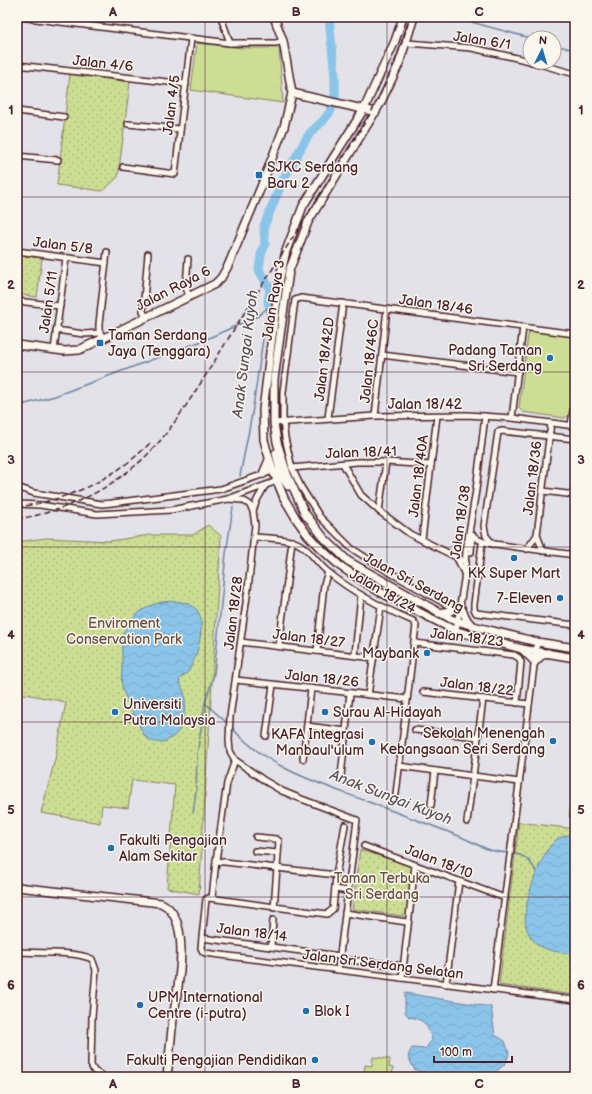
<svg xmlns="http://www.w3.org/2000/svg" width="592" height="1094" font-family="'Balsamiq Sans',sans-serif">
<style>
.grass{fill:url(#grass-dots);stroke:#8b7e5f}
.pitch{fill:#ccde93;stroke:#8b7e5f}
.water{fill:url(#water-waves);stroke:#70839d}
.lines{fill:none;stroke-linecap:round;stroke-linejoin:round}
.stream{stroke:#70839d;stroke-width:1.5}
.river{stroke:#8ac5e9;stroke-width:9}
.street-casing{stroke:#4a1f2b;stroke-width:8}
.secondary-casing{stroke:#4a1f2b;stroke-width:10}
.street{stroke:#fbf7ec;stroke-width:5}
.secondary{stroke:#fbf7ec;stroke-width:7}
.rail{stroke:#4a1f2b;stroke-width:1.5;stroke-dasharray:6 3;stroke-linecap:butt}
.grid{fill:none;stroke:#4a1f2b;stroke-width:1;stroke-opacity:0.55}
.poi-dot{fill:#1f6fb2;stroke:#fbf7ec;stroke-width:1.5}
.labels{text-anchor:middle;stroke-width:3;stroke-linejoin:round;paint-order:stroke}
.street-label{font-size:14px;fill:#4a1f2b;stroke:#fbf7ec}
.poi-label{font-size:14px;fill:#4a1f2b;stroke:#fbf7ec;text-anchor:start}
.park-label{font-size:14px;fill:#6a4f45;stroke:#fbf7ec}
.water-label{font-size:15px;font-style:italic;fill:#5d5164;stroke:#fbf7ec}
.neatline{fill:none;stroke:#4a1f2b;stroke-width:1.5}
.grid-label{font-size:13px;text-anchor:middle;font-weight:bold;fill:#4a1f2b}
</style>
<defs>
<pattern id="grass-dots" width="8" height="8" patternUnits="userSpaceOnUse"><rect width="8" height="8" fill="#ccde93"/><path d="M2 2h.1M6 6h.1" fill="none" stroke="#b1be7f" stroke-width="1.8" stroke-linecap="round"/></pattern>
<pattern id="water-waves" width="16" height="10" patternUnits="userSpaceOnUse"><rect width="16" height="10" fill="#8ac5e9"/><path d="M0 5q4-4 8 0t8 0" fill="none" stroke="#79a9c8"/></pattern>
</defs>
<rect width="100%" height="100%" fill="#e2e2e8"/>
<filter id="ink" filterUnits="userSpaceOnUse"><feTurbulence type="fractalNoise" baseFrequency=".025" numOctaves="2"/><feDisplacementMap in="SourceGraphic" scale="8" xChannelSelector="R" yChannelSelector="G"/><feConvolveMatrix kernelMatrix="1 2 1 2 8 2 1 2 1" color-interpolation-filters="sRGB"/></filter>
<g filter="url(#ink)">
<g class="grass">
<polygon points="70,74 130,82 118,177 103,191 57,185"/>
<polygon points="17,255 42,258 37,297 17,294"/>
<polygon points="208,525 221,536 199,894 167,888 175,785 132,780 128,808 102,805 100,823 41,813 55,759 66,702 25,694 17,695 17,542 46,538 110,541 150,535 193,535"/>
<polygon points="575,769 575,817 569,817"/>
<polygon points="519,822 575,829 575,995 499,985"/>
<polygon points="360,850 410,865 412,868 407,914 403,916 352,909"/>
</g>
<g class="pitch">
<polygon points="197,43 242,48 279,48 283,103 191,90"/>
<polygon points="531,330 575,336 575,380 571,414 565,418 523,412 519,408 528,335"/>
<polygon points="373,1057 390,1059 389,1067 393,1068 392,1077 364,1077 365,1065 372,1066"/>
</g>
<g class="water">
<path d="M162,602C174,601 189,600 197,610C207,621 197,659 189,670C187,674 184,675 180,678C178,685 185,690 185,697C186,703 183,723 181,727C175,739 159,747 148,739C143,735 141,729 138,723C133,715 131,707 127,699C126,697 124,695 124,693C120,685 122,675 122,666C123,658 121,648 122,639C126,619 144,606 162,602Z"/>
<path d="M575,834V955C563,952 547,952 537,944C532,940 527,932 526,926C521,908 540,856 553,843C557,837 568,835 575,834Z"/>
<path d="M405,993L491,1007L495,1035L505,1041L509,1053L506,1063L493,1074L481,1077H434L414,1069L408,1056L412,1048L425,1049L432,1040C427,1025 426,1020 409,1017L405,1012Z"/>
</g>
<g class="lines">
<g class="stream">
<polyline points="453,17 530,38"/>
<polyline points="554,45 575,50"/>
<polyline points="17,413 18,406 55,396 202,341 258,316 266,309 268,303"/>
<polyline points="240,476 252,414 268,305"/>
<polyline points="205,703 228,724"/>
<path d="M232,728C269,769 316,782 366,801C397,813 428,824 459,836C469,840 477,845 487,849C508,857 523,846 536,871"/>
<polyline points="193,813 196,791 197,755 205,703 214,674 226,554 233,507"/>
</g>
<polyline class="river" points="268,303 270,289 259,270 261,255 265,244 264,226 283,180 305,141 310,133 323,121 330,112 335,100 335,77 329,17"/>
<g class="street-casing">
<g id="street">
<polyline points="20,17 230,43 276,43 283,41"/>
<polyline points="221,17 230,43"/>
<polyline points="407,43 472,48 530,61"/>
<polyline points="532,62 575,74"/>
<polyline points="17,65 186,84"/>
<polyline points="17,111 64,117"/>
<polyline points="128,124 180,129"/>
<polyline points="17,156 58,160"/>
<polyline points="123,167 175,174 191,39"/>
<polyline points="17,251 106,263"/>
<polyline points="188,259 186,287 189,297"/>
<polyline points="17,301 60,306"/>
<polyline points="146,317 143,311 148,254"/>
<polyline points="56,330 84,334 100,333"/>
<polyline points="103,338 99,330 99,324 107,252"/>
<polyline points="54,350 66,258"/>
<polyline points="382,355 518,372"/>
<polyline points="375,416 387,309"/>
<polyline points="328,418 343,303"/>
<polyline points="512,418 523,327"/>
<polyline points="274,423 375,416 467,415 512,418 575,426"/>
<polyline points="571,426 575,395"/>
<polyline points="343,464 361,495 379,511 410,534 466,562"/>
<polyline points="292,468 357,462 386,462 431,465"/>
<polyline points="17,487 34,493 102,504 112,503 221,489 273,471"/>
<polyline points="543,491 575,495"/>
<polyline points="228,499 242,500 249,504 253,511 255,525 248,589 230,717 229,740 230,751 235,760 265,781 282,791 299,798 357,820 338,970"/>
<polyline points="17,504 40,505 97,514 171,510 228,499 277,481"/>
<polyline points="253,511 257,500 265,486"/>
<polyline points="379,511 386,462"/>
<polyline points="472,534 477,539 487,543 575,555"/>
<path d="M254,537C266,538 288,538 299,544C310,550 318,564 328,572C353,593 383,608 413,621L416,625L396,794"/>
<polyline points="422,539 437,416"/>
<polyline points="482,544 474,604 474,609 476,613 575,625"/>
<polyline points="493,544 486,536 484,526 498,432 502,431 575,439"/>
<polyline points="527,549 537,535"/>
<polyline points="543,551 537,535 551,423"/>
<polyline points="471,552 472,535"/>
<polyline points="457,558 464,573"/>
<polyline points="455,609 387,571 351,548 320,517 301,487 292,468 285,438 283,422 283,392 295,300 301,298 575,334"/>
<polyline points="456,631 464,580 466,551 476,490 485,416"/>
<polyline points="241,642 374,658"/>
<polyline points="414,643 514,655 519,658 521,662 517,703"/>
<polyline points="279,646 292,541"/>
<polyline points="317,651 324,584 328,572"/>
<polyline points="355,655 361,595"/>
<polyline points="236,680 407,699"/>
<polyline points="423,692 529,704"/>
<polyline points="368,695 381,607"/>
<polyline points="307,726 346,731"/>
<polyline points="415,730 478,737"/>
<polyline points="266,736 273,685"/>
<polyline points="303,759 311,689"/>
<polyline points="399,766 519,782"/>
<polyline points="341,776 350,693"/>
<polyline points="431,805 435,771"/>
<polyline points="467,822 483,699"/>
<polyline points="256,837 276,839 279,841 274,908"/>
<polyline points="364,846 505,898"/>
<polyline points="255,851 278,853"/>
<polyline points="216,861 336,875"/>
<polyline points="335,889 348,891"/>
<polyline points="212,898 216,861 227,783 235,760"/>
<polyline points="345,913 407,922"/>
<polyline points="202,938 201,948 203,952 205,953 575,1000"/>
<polyline points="271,947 273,920"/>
<path d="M17,952C37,953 75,951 92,959L96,970L92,1017L91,1065L94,1071L104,1077"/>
<polyline points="340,956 202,938 206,899 209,898 327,914 333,909 336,875 345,825"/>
<polyline points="340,959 403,966"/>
<polyline points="402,978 415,865"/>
<polyline points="446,984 459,881"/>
<polyline points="493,990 537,642"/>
</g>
</g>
<g class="secondary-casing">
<g id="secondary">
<polyline points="403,17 395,41 364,109 303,206 286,251 280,277 271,344 263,410 264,440 268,454 273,471 284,498 297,520 307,534 319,547 340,566 378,591 456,631 522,649 575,658"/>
<polyline points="292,93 376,112"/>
<polyline points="17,345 64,351 79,350 215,284 221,278 228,266 261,187 284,127 292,93 283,41 274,17"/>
<polyline points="276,453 280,470 279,476"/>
<polyline points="273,471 280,474 288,486"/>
<polyline points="263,474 269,460"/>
<polyline points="304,512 324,538 348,561 451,619 473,626 537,642 575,648"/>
<polyline points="306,516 287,474 277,442 274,423 274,379 289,271 308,222 380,104 399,64 414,17"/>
<polyline points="439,613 450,611 460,606 467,620 472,626"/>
<polyline points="522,649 535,662 541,656 548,653"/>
<path d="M17,887L161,903C194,918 177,991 173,1019C171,1038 169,1058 167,1077"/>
</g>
</g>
<use href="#street" class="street"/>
<use href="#secondary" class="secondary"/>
<g class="rail">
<path d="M17,507C66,501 115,479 150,443"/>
<path d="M17,519C65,512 107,491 143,459C163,440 178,418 193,395C208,372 222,349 236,326C282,254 329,182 373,109C388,79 401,49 410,17"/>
</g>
</g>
</g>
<path class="grid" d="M205,17V1077M387,17V1077M17,197H575M17,372H575M17,547H575M17,722H575M17,897H575"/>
<g class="poi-dot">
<rect x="255" y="171" width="8" height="8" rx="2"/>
<rect x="96" y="339" width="8" height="8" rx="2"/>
<circle cx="550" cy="358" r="4"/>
<circle cx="514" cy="558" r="4"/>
<circle cx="560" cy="598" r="4"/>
<circle cx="427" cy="653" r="4"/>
<circle cx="115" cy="712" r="4"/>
<circle cx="325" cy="712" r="4"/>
<circle cx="553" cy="741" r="4"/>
<circle cx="372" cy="742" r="4"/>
<circle cx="111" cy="848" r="4"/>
<circle cx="140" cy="1005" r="4"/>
<circle cx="306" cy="1011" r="4"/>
<circle cx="315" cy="1060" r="4"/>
</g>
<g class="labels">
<g class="street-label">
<text transform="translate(482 40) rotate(9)" y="5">Jalan 6/1</text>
<text transform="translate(103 63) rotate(6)" y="5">Jalan 4/6</text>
<text transform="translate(171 105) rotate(-83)" y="5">Jalan 4/5</text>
<text transform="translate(63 245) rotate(7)" y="5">Jalan 5/8</text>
<text transform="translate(173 288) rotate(-27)" y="5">Jalan Raya 6</text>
<text transform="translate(273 300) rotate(-81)" y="5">Jalan Raya 3</text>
<text transform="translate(48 302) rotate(-82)" y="5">Jalan 5/11</text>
<text transform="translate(436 304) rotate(8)" y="5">Jalan 18/46</text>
<text transform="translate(324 359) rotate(-83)" y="5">Jalan 18/42D</text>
<text transform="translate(369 361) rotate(-84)" y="5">Jalan 18/46C</text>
<text x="425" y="409">Jalan 18/42</text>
<text transform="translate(361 452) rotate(-2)" y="5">Jalan 18/41</text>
<text transform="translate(418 476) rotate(-83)" y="5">Jalan 18/40A</text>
<text transform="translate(532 478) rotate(-83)" y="5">Jalan 18/36</text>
<text transform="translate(460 522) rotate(-82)" y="5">Jalan 18/38</text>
<text transform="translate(414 582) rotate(28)" y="5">Jalan Sri Serdang</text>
<text transform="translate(383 591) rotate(30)" y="5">Jalan 18/24</text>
<text transform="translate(233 613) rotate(-83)" y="5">Jalan 18/28</text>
<text transform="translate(467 637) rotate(7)" y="5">Jalan 18/23</text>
<text transform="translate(309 638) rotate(7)" y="5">Jalan 18/27</text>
<text transform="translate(322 678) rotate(6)" y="5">Jalan 18/26</text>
<text transform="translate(477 686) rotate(7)" y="5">Jalan 18/22</text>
<text transform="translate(439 861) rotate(21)" y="5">Jalan 18/10</text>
<text transform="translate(252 932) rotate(7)" y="5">Jalan 18/14</text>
<text transform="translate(383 964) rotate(7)" y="5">Jalan Sri Serdang Selatan</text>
</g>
<g class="poi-label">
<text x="267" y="172">SJKC Serdang<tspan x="267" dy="16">Baru 2</tspan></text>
<text x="108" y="340">Taman Serdang<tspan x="108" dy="16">Jaya (Tenggara)</tspan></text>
<text x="542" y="355" text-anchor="end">Padang Taman<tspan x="542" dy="16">Sri Serdang</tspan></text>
<text x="514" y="578" text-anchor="middle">KK Super Mart</text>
<text x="552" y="603" text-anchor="end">7-Eleven</text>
<text x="419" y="658" text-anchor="end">Maybank</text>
<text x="123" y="709">Universiti<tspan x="123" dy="16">Putra Malaysia</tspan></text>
<text x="333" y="717">Surau Al-Hidayah</text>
<text x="545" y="738" text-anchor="end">Sekolah Menengah<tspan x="545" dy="16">Kebangsaan Seri Serdang</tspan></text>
<text x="364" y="739" text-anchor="end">KAFA Integrasi<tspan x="364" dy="16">Manbaul'ulum</tspan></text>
<text x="119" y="845">Fakulti Pengajian<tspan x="119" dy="16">Alam Sekitar</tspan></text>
<text x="148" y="1002">UPM International<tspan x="148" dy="16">Centre (i-putra)</tspan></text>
<text x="314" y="1016">Blok I</text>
<text x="307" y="1065" text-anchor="end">Fakulti Pengajian Pendidikan</text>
</g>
<g class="park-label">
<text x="124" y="628">Enviroment<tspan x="124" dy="16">Conservation Park</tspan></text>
<text x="382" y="883">Taman Terbuka<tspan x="382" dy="16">Sri Serdang</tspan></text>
</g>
<g class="water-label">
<text transform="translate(245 354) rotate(-83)" y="5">Anak Sungai Kuyoh</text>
<text transform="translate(391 797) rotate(21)" y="5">Anak Sungai Kuyoh</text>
</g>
</g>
<rect width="592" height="1094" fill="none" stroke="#fbf7ec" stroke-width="44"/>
<g transform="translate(542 50) rotate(5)"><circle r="19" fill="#fbf7ec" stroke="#b4a19f"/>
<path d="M0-3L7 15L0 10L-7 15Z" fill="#1f6fb2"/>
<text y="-6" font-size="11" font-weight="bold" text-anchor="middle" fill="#4a1f2b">N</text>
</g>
<path d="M434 1056v6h78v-6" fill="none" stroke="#4a1f2b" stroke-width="2"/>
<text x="440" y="1056" font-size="12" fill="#4a1f2b" stroke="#fbf7ec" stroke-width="3" paint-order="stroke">100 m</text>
<rect x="22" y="22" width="548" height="1050" class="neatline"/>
<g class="grid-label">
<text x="113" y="16">A</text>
<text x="296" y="16">B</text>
<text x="479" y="16">C</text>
<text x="11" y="114">1</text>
<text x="581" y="114">1</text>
<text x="11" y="289">2</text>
<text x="581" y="289">2</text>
<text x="11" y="464">3</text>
<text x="581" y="464">3</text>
<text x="11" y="639">4</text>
<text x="581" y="639">4</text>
<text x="11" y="814">5</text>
<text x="581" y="814">5</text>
<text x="11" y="989">6</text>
<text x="581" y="989">6</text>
<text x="113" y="1088">A</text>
<text x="296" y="1088">B</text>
<text x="479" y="1088">C</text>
</g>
</svg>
